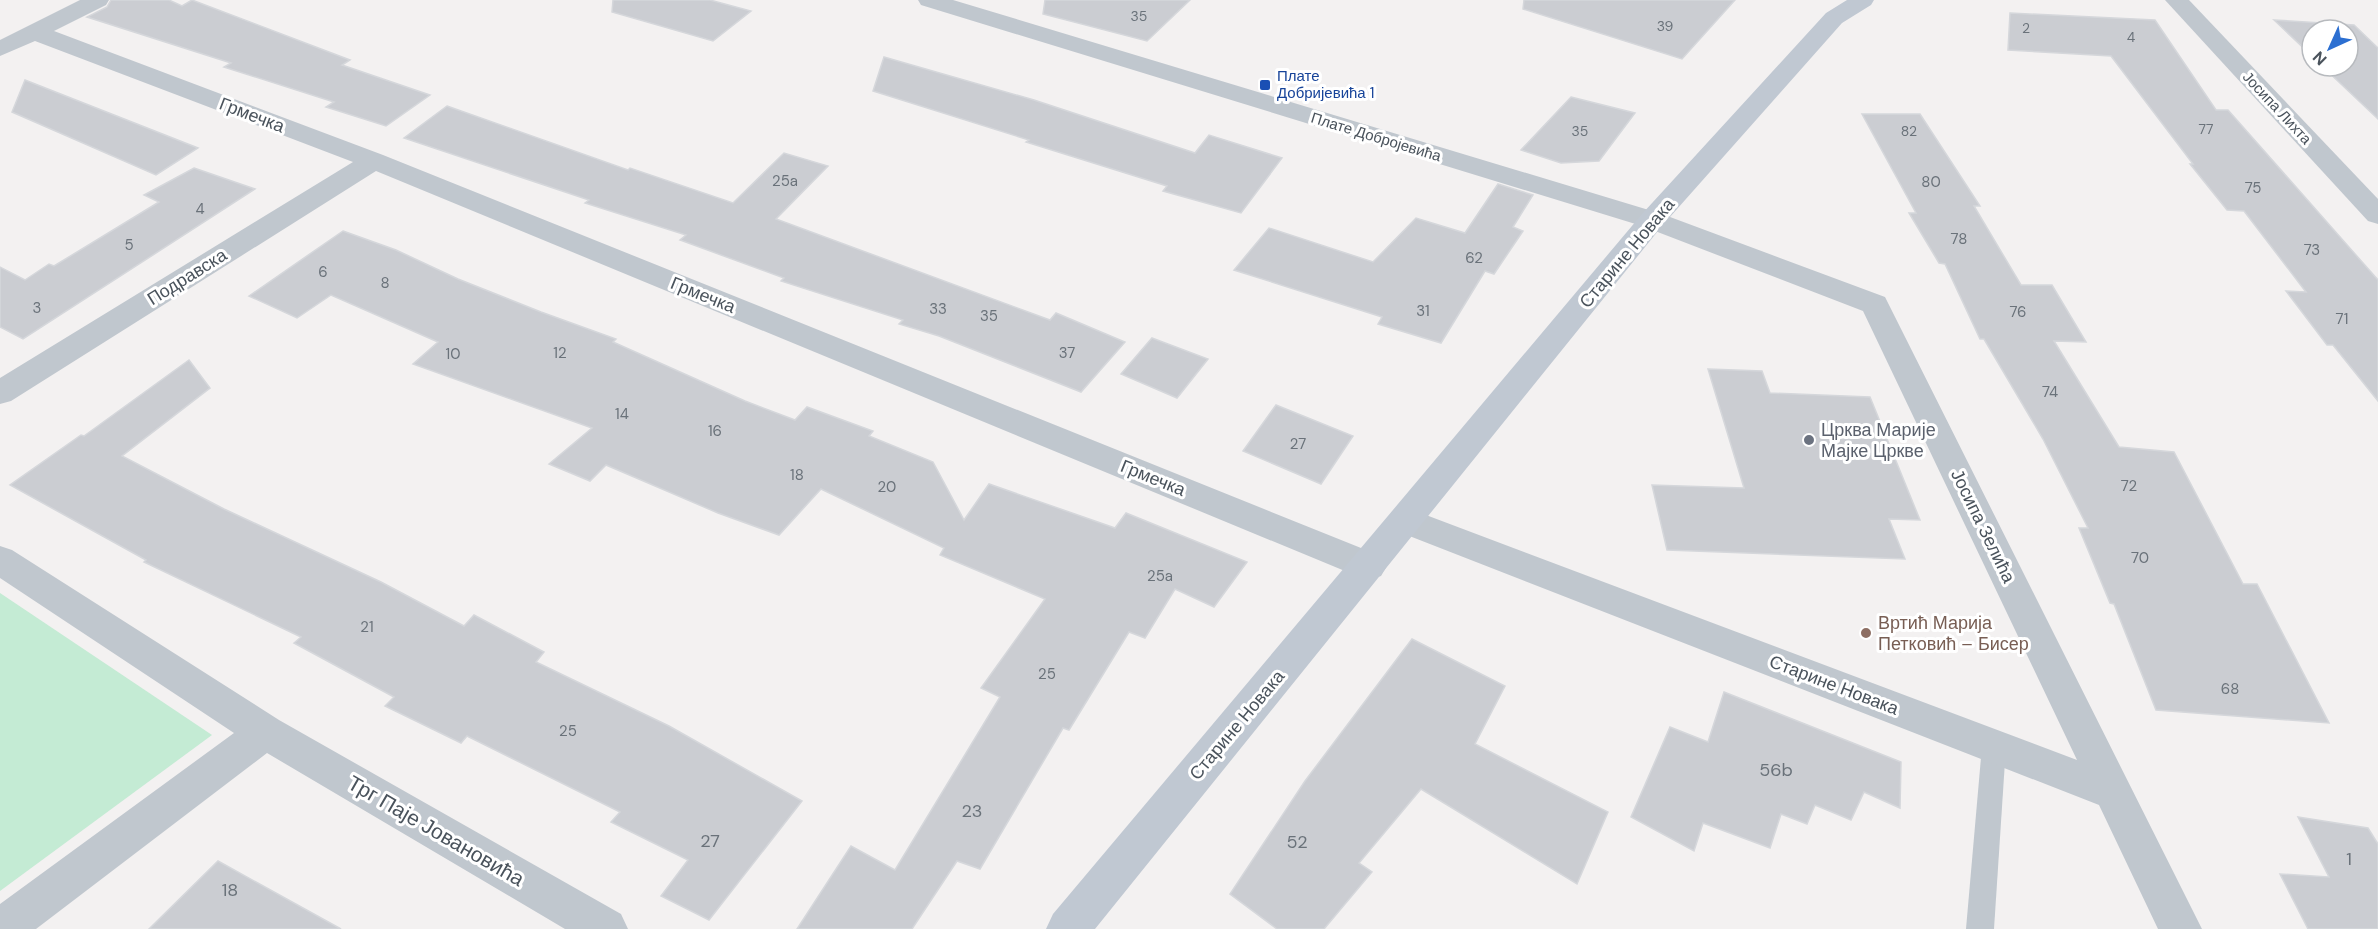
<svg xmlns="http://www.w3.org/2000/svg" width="2378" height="929" font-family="'DM Sans',sans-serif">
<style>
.green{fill:#c4ebd4}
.building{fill:#cbcdd2;stroke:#d5d7db;stroke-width:1.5}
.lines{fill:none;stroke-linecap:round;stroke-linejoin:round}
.lane{fill:#c0c7ce;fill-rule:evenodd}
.street{fill:#c0c7ce;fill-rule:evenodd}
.secondary{fill:#c0c8d2;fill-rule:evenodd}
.transit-dot{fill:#1a4fb4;stroke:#fff;stroke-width:2}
.worship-dot{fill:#6b7280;stroke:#fff;stroke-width:2}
.education-dot{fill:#8d6e63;stroke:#fff;stroke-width:2}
.labels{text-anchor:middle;stroke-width:6;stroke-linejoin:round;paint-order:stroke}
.far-number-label{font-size:14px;fill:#6a727a}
.far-transit-label{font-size:15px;fill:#164399;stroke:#fff;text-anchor:start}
.far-street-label{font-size:15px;fill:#4a535c;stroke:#fff}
.number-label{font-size:15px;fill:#6a727a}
.street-label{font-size:18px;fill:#4a535c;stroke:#fff}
.worship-label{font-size:18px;fill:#5b616d;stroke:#fff;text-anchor:start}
.education-label{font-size:18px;fill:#785e54;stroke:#fff;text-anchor:start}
.near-number-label{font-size:18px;fill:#6a727a}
.near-street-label{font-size:21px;fill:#4a535c;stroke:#fff}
</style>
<rect width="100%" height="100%" fill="#f3f1f1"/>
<polygon class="green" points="0,593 212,735 0,891"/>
<g class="building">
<polygon points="111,0 169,0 182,6 192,0 350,60 342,65 430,95 386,126 326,107 334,102 224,67 231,63 87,17 107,7"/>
<polygon points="613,0 710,0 751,11 713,41 612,12"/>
<polygon points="1045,0 1190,0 1147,41 1043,14"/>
<polygon points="1524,0 1735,0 1682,59 1523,9"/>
<polygon points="2010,13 2155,20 2216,110 2228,110 2378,280 2378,401 2333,345 2327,345 2286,291 2306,292 2244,211 2227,210 2190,164 2193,164 2111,56 2008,50"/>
<polygon points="2274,20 2354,25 2378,48 2378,119 2322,66 2348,66 2348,30 2312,30 2312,56"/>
<polygon points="884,57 1034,100 1195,153 1209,135 1282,158 1241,213 1163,191 1167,186 1026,142 1029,140 873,91"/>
<polygon points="25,80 198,148 156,175 12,112"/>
<polygon points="1571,97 1635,113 1599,161 1561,163 1521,150"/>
<polygon points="447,106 628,170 630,168 733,203 784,153 828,166 776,219 1050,320 1056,313 1125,342 1081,392 939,336 899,324 903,320 781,281 784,278 680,240 686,235 585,203 589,200 404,138"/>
<polygon points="1862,114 1920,114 1980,206 1974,206 2021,285 2052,285 2086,342 2054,341 2119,447 2174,452 2243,584 2257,584 2329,723 2156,710 2114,604 2110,603 2079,528 2088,528 2043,439 1984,339 1980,339 1945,264 1939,263 1909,213 1916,213"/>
<polygon points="194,168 255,189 23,339 0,327 0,267 25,280 49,264 54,266 159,202 144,195"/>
<polygon points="1498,184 1533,195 1513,227 1523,231 1494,274 1485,271 1441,343 1378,324 1382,317 1234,270 1269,228 1373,262 1416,218 1465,233"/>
<polygon points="343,231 396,250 458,279 541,312 616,339 613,342 745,401 795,420 807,407 873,431 869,436 933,462 964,520 989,484 1115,528 1126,513 1247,562 1214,607 1175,589 1145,638 1129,632 1069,730 1063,728 980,869 957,861 912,929 797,929 851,846 895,870 1000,697 981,688 1045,599 940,555 944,548 821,489 779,535 718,513 606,465 590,481 549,464 592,428 413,364 438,342 331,295 297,318 249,296"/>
<polygon points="1152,338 1208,359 1177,398 1121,374"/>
<polygon points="189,360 210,388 122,456 224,509 381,582 464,626 474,615 544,652 536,662 669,726 802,801 709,920 661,896 688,860 611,822 620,812 467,736 461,743 385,706 394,697 294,643 301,637 144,562 146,560 10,485 81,435 84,436"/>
<polygon points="1708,369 1762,371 1770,393 1870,397 1920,520 1889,519 1905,559 1667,550 1652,485 1744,488"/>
<polygon points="1276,405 1353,436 1321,484 1243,451"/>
<polygon points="1412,639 1505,686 1475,744 1608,812 1577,884 1421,789 1359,863 1372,872 1324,929 1277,929 1230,894 1305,781"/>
<polygon points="1724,692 1901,762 1900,808 1864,792 1851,820 1815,805 1807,824 1781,814 1770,848 1703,823 1694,851 1631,817 1670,727 1708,742"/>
<polygon points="2298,817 2368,828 2378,844 2378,929 2308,929 2280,874 2329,877"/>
<polygon points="218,861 341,929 149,929"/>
</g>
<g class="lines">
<polygon class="lane" points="1994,735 2003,738 2006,746 1994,929 1966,929 1982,746 1985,738"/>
<g class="street">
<polygon points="80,0 109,0 106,5 54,31 383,155 1381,556 1387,566 1381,576 1369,580 1357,576 376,171 11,401 0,404 0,378 353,162 35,41 0,56 0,40"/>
<polygon points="918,0 953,0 1662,214 1885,297 2202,929 2158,929 2099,805 1394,530 1389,521 1394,512 1406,508 1418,512 2077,760 1863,311 1642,226 921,5"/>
<polygon points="2165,0 2189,0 2378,199 2378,224 2368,221"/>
<polygon points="0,546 12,550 279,720 621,914 628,929 565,929 267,753 36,929 0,929 0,904 234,733 0,578"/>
</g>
<polygon class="secondary" points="1847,0 1874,0 1871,5 1842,23 1662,226 1095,929 1046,929 1053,914 1642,214 1826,13"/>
</g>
<rect class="transit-dot" x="1259" y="79" width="12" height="12" rx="3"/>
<circle class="worship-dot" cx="1809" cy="440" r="6"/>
<circle class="education-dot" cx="1866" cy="633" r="6"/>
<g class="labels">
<g class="far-number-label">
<text x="1139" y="21">35</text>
<text x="1665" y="31">39</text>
<text x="2026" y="33">2</text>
<text x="2131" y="42">4</text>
<text x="2206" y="134">77</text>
<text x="1580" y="136">35</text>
<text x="1909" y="136">82</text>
</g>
<g class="far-transit-label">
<text x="1277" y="81">Плате<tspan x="1277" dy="17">Добријевића 1</tspan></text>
</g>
<g class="far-street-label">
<text transform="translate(2277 108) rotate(47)" y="5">Јосипа Лихта</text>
<text transform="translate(1376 137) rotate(17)" y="5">Плате Добројевића</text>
</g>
<g class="number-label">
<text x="785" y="186">25a</text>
<text x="1931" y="187">80</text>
<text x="2253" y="193">75</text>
<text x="200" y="214">4</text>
<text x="1959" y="244">78</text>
<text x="129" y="250">5</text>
<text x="2312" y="255">73</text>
<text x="1474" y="263">62</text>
<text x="323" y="277">6</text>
<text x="385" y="288">8</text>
<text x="37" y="313">3</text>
<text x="938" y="314">33</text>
<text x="1423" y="316">31</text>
<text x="2018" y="317">76</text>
<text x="989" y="321">35</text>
<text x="2342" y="324">71</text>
<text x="560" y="358">12</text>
<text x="1067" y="358">37</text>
<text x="453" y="359">10</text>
<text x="2050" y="397">74</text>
<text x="622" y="419">14</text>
<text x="715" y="436">16</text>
<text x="1298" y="449">27</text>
<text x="797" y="480">18</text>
<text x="2129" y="491">72</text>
<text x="887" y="492">20</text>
<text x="2140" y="563">70</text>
<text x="1160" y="581">25a</text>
<text x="367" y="632">21</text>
<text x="1047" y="679">25</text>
<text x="2230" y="694">68</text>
<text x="568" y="736">25</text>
</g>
<g class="street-label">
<text transform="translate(252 115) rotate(21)" y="6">Грмечка</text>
<text transform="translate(1627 253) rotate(-50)" y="6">Старине Новака</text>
<text transform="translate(187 277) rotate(-32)" y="6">Подравска</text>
<text transform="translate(703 295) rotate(22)" y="6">Грмечка</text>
<text transform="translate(1153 478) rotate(22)" y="6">Грмечка</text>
<text transform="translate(1983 526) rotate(64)" y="6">Јосипа Зелића</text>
<text transform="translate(1834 685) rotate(21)" y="6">Старине Новака</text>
<text transform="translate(1237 725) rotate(-50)" y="6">Старине Новака</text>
</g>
<g class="worship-label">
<text x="1821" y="436">Црква Марије<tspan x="1821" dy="21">Мајке Цркве</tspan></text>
</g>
<g class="education-label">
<text x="1878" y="629">Вртић Марија<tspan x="1878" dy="21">Петковић – Бисер</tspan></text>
</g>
<g class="near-number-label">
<text x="1776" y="776">56b</text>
<text x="972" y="817">23</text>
<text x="710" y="847">27</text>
<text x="1297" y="848">52</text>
<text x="2349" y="865">1</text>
<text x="230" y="896">18</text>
</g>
<g class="near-street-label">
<text transform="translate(436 831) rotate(30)" y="7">Трг Паје Јовановића</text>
</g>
</g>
<g transform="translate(2330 48) rotate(225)"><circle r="28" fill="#ffffff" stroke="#b7babe" stroke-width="1.5"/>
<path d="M0-4.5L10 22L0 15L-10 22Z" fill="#2c6fd1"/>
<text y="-9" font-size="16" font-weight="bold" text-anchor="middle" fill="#4a535c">N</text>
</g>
</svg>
